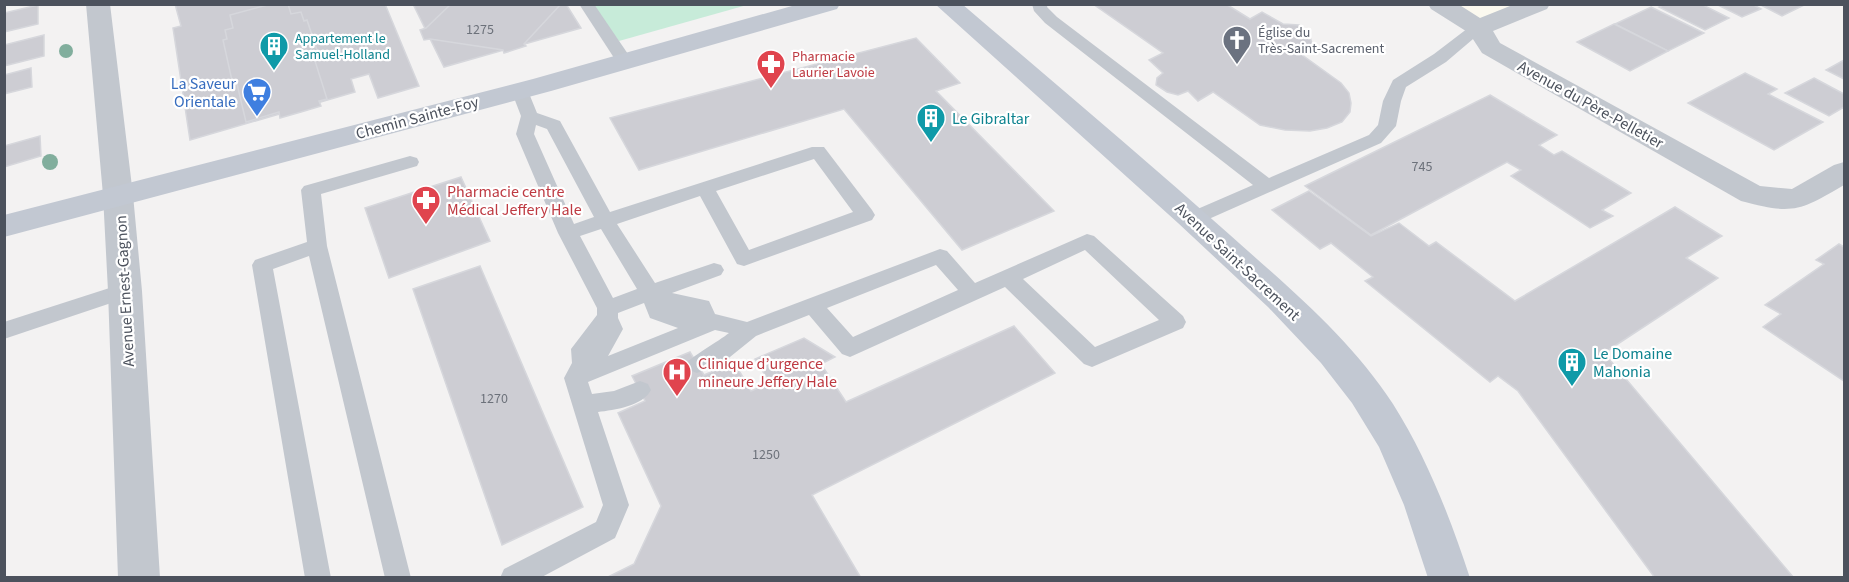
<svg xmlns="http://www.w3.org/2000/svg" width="1849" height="582" font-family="'Source Sans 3',sans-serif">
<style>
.commercial{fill:#fbf9ef}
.green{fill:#c7ebd9}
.building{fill:#cdcdd3;stroke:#d6d7dc;stroke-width:1.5}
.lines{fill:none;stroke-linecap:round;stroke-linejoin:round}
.lane{fill:#c2c7ce;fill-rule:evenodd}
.street{fill:#c2c7ce;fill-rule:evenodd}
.secondary{fill:#c2c8d2;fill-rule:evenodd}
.tree{fill:#81ae9d}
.labels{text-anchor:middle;stroke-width:4.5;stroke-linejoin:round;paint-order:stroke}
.number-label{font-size:14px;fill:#6c717a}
.far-worship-label{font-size:14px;fill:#5b616d;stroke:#fff;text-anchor:start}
.far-culture-label{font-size:14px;fill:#0d838f;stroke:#fff;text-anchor:start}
.far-health-label{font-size:14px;fill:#be3a42;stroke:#fff;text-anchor:start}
.shop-label{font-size:16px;fill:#366cbe;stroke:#fff;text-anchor:end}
.street-label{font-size:16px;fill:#4c525d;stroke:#fff}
.culture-label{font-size:16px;fill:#0d838f;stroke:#fff;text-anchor:start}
.health-label{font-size:16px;fill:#be3a42;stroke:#fff;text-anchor:start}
</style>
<rect width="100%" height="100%" fill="#f3f2f2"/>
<polygon class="commercial" points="1439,5 1539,5 1478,28"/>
<polygon class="green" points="591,5 747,5 619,41"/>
<g class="building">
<polygon points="175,4 385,4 419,86 378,98 369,74 351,79 355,92 190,140 173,28 181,26"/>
<polygon points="271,4 288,4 291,14 301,12 304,21 307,20 320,59 315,61 327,99 319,101 321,106 301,112 280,118 279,112 246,122 237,84 233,85 223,40 227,39 225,30 233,28 230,15"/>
<polygon points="413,4 566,4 581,28 444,67"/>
<polygon points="451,4 561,4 524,44 526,46 504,53 503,50 430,39 424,40 420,30 426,28"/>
<polygon points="1093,4 1226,4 1250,19 1262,12 1283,24 1299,25 1309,33 1312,44 1298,52 1341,83 1349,93 1351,103 1350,112 1342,122 1327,128 1310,131 1285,130 1260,125 1213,92 1198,101 1188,91 1178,95 1167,92 1156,85 1157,78 1163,73 1149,60 1163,53"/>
<polygon points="1665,4 1701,4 1729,18 1705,30 1659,7"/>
<polygon points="1716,4 1752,4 1761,9 1742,17"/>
<polygon points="1759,4 1806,4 1782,16"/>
<polygon points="38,5 38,24 4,32 4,13"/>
<polygon points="1651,7 1704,33 1668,51 1615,24"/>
<polygon points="1614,24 1668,51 1630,71 1577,42"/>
<polygon points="44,35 44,56 4,66 4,45"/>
<polygon points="916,38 960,83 936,91 1054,211 962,250 844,109 639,170 610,118"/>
<polygon points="1844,60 1844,79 1826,70"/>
<polygon points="31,68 32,87 4,94 4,75"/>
<polygon points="1745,73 1777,89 1768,94 1823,122 1774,150 1688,103"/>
<polygon points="1814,78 1844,94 1844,107 1829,116 1785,93"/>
<polygon points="1490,95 1557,135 1539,145 1554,155 1562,151 1631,193 1602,210 1613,216 1590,228 1511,176 1521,170 1507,162 1371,235 1305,186"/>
<polygon points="40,136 41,156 4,167 4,146"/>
<polygon points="461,177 490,241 389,278 365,208"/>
<polygon points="1309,191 1371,236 1399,223 1429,246 1436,242 1515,301 1675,207 1722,236 1686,258 1718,278 1604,353 1794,578 1655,578 1518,391 1498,376 1490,382 1365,281 1373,277 1331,243 1320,249 1272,210"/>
<polygon points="1839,244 1844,247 1844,381 1763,327 1781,314 1765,305 1824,264 1816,260"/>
<polygon points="480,266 583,507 502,545 413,289"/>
<polygon points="1014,326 1055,373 812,495 861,578 606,578 634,564 661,506 618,413 645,401 632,376 690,352 704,375 734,362 751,391 770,383 755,359 804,338 835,357 821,364 846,402"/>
</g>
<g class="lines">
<g class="lane">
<polygon points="579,4 594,4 632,60 630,64 618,64"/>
<polygon points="1032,4 1048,4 1047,7 1057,17 1269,178 1369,135 1378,125 1383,101 1393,80 1434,54 1472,25 1478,23 1486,28 1446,62 1406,87 1401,101 1396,126 1381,143 1193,226 1186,224 1183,219 1186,214 1253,185 1045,23 1034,11"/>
<path d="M520,85L526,86L537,113L560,121L610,212L812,147H824L872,210L875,215L872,220L744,266L737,264L700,196L617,224L655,283L714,263L721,265L724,270L721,275L672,293L709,301L715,314L747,322L940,249L947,251L975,283L1087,234L1094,236L1183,316L1186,322L1183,328L1092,367L1084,364L1005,287L850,357L842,354L809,315L756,336L725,361L697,373L689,370L686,364C689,358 719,341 729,333L715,330L588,382L592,394L614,391L640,381L648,384L651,390C643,406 614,410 598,412L629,505L615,538L540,578H500L504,569L596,522L603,505L564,378L572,363L571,349L597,315V308L558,233L516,134L521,116L511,90L514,86ZM536,125L547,129L594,217L574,224L534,134ZM814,159L853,212L749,250L716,191ZM601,229L637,289L613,298L580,236ZM1085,250L1159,320L1095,347L1023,279ZM936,265L958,290L853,337L827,308ZM644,303L650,318L678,328L608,356L623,329L618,318V313Z"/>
<polygon points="410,156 417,158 419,162 417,166 321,194 327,246 411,578 385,578 309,256 273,269 331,578 305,578 252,265 255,260 307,242 301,190 304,186"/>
<polygon points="125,283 132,286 136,291 132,296 4,339 4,322"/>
</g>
<g class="street">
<polygon points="86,4 110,4 133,195 142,291 160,578 118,578 108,291 103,195"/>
<path d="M1428,4H1458L1480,18L1515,4H1550L1547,9L1493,31L1500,43L1760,186L1792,189L1834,165L1844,162V185C1800,211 1793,215 1741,201L1482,53L1469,33L1431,9Z"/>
</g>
<g class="secondary">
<polygon points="799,4 840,4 837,9 551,91 4,237 4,215 533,79"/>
<path d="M935,4H962C1052,81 1142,157 1230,235C1288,287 1350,338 1393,404C1427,458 1450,517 1470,578H1428L1404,505L1379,447L1352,403L1321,363L1268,307L1178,223Z"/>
</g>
</g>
<g class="tree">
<circle cx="66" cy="51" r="7"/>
<circle cx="50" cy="162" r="8"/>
</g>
<defs>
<g id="church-pin" transform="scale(1.5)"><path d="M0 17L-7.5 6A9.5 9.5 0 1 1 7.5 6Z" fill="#6b7280" stroke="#fff"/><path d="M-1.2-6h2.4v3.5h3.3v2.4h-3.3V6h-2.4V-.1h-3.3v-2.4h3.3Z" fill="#fff"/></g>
<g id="building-pin" transform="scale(1.5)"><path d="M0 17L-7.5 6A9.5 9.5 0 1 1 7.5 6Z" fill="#0f9aa8" stroke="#fff"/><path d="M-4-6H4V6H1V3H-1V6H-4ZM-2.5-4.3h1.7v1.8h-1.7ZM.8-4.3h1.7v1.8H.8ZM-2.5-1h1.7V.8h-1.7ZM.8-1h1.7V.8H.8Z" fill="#fff"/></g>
<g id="pharmacy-pin" transform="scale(1.5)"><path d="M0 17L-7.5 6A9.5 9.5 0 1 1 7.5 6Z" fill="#e0444e" stroke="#fff"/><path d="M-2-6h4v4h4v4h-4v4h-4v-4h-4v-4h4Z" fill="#fff"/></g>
<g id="supermarket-pin" transform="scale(1.5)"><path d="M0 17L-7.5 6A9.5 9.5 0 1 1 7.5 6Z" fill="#3f7fe0" stroke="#fff"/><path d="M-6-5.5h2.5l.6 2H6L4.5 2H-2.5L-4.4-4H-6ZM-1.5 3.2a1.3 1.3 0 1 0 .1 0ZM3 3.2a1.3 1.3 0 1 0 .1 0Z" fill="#fff"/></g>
<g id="hospital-pin" transform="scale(1.5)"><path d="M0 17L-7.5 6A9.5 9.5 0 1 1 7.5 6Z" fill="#e0444e" stroke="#fff"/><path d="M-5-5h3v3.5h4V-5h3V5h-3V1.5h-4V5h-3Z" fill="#fff"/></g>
</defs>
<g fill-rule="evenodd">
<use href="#church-pin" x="1237" y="40"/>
<use href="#building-pin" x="274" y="46"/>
<use href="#pharmacy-pin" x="771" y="64"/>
<use href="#supermarket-pin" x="257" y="92"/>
<use href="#building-pin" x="931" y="118"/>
<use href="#pharmacy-pin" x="426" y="200"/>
<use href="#building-pin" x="1572" y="362"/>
<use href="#hospital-pin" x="677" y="372"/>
</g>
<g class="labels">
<g class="number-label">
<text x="480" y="34">1275</text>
<text x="1422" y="171">745</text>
<text x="494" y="403">1270</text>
<text x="766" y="459">1250</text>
</g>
<g class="far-worship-label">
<text x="1258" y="37">Église du<tspan x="1258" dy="16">Très-Saint-Sacrement</tspan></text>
</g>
<g class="far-culture-label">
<text x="295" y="43">Appartement le<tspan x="295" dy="16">Samuel-Holland</tspan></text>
</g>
<g class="far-health-label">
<text x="792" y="61">Pharmacie<tspan x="792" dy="16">Laurier Lavoie</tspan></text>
</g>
<g class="shop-label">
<text x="236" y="89">La Saveur<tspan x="236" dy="18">Orientale</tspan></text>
</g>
<g class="street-label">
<text transform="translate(1591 104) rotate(29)" y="6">Avenue du Père-Pelletier</text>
<text transform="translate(417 117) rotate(-15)" y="6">Chemin Sainte-Foy</text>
<text transform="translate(1238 261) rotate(43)" y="6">Avenue Saint-Sacrement</text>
<text transform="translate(124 291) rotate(-93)" y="6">Avenue Ernest-Gagnon</text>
</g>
<g class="culture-label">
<text x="952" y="124">Le Gibraltar</text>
<text x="1593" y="359">Le Domaine<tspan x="1593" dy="18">Mahonia</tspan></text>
</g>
<g class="health-label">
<text x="447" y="197">Pharmacie centre<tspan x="447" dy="18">Médical Jeffery Hale</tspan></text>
<text x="698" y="369">Clinique d’urgence<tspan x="698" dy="18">mineure Jeffery Hale</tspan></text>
</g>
</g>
<rect width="1849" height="582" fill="none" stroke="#4c525d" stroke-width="12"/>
</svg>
